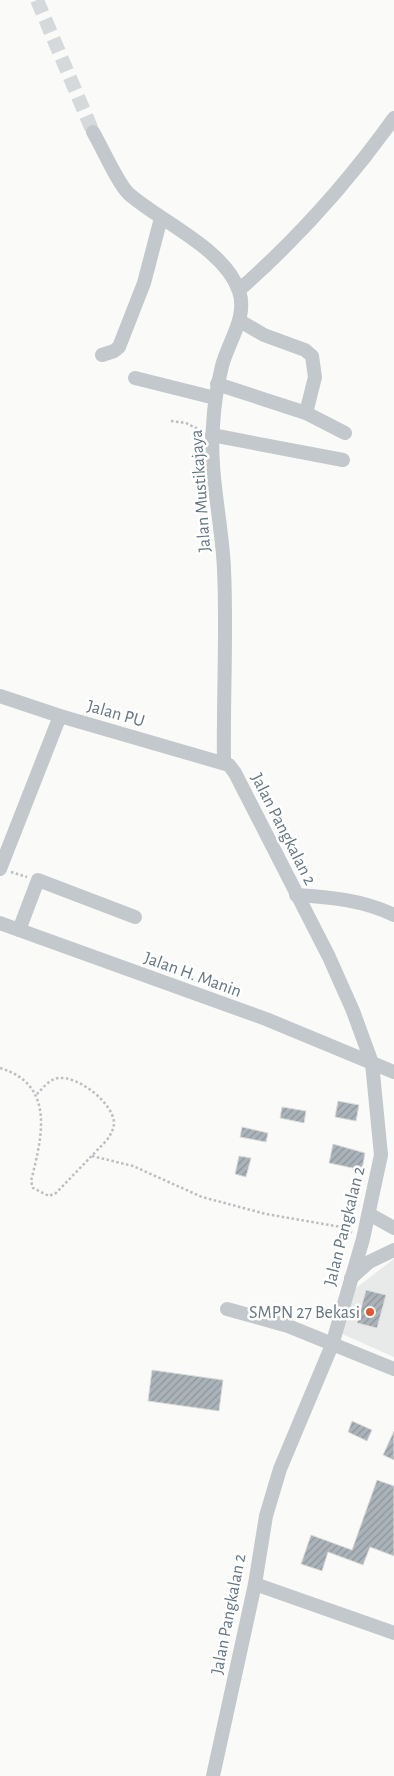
<svg xmlns="http://www.w3.org/2000/svg" width="394" height="1776" font-family="'Alegreya Sans',sans-serif">
<style>
.built{fill:#e8e9e9}
.building{fill:url(#building-hatch);stroke:#dcdcda}
.lines{fill:none;stroke-linecap:round;stroke-linejoin:round}
.minor-tunnel{stroke:#d5d9db;stroke-width:14;stroke-dasharray:14 7;stroke-linecap:butt}
.path{stroke:#bbbfc2;stroke-width:2.5;stroke-dasharray:2.5 2.5;stroke-linecap:butt}
.minor{stroke:#c3c8cc;stroke-width:14}
.poi-dot{fill:#e4572e;stroke:#fff;stroke-width:2}
.labels{text-anchor:middle;stroke-width:5;stroke-linejoin:round;paint-order:stroke}
.street-label{font-size:18px;fill:#657683;stroke:#fff}
.poi-label{font-size:18px;fill:#657683;stroke:#fff;text-anchor:end}
</style>
<defs>
<pattern id="building-hatch" width="6" height="6" patternUnits="userSpaceOnUse" patternTransform="scale(1.25)"><rect width="6" height="6" fill="#aab3b9"/><path d="M-1 1l2-2M0 6l6-6M5 7l2-2" fill="none" stroke="#8e969c"/></pattern>
</defs>
<rect width="100%" height="100%" fill="#fafaf8"/>
<polygon class="built" points="394,1259 394,1357 340,1333 352,1291"/>
<g class="building">
<polygon points="338,1101 359,1105 356,1121 335,1117"/>
<polygon points="282,1107 306,1111 304,1123 280,1118"/>
<polygon points="242,1127 268,1133 266,1142 240,1137"/>
<polygon points="333,1144 365,1153 362,1170 329,1163"/>
<polygon points="239,1156 251,1158 246,1177 235,1174"/>
<polygon points="366,1290 386,1295 377,1328 357,1323"/>
<polygon points="152,1370 223,1380 219,1411 148,1401"/>
<polygon points="352,1421 372,1430 367,1441 348,1432"/>
<polygon points="394,1431 394,1460 383,1455"/>
<polygon points="377,1480 394,1486 394,1556 370,1547 363,1565 328,1552 322,1571 301,1564 311,1535 352,1550"/>
</g>
<g class="lines">
<polyline class="minor-tunnel" points="37,0 93,132"/>
<g class="path">
<polyline points="171,421 186,423 200,430"/>
<polyline points="11,872 27,877"/>
<path d="M0,1068C56,1085 42,1137 31,1181L33,1188L49,1196L56,1193L107,1140C111,1134 114,1129 114,1122C112,1102 78,1076 59,1078C49,1079 43,1088 37,1094"/>
<polyline points="92,1156 133,1166 202,1197 266,1214 341,1227 353,1233"/>
</g>
<g class="minor">
<path d="M93,132C102,147 118,184 129,194C161,222 225,249 239,291C248,317 228,342 222,366C217,386 214,405 213,426C209,473 222,522 224,569C227,633 223,698 224,762"/>
<path d="M239,290C297,239 349,181 394,118"/>
<polyline points="240,321 264,335 305,350 312,356 315,377 306,413"/>
<polyline points="102,355 114,351 119,347 144,283 161,218"/>
<polyline points="135,378 215,398"/>
<polyline points="217,384 306,413 345,433"/>
<polyline points="212,435 343,460"/>
<polyline points="0,696 60,716 229,765 235,773 329,957 353,1011 372,1063 381,1155 363,1239 332,1345 280,1469 266,1516 255,1584 213,1776"/>
<polyline points="0,869 60,716"/>
<path d="M296,895C330,897 363,900 394,915"/>
<polyline points="0,923 266,1019 394,1072"/>
<polyline points="19,930 38,880 135,917"/>
<polyline points="369,1214 394,1228"/>
<polyline points="351,1278 369,1262 394,1250"/>
<polyline points="227,1309 288,1326 394,1369"/>
<polyline points="255,1584 394,1633"/>
</g>
</g>
<circle class="poi-dot" cx="370" cy="1312" r="5"/>
<g class="labels">
<g class="street-label">
<text transform="translate(200 491) rotate(-94)" y="6">Jalan Mustikajaya</text>
<text transform="translate(116 713) rotate(16)" y="6">Jalan PU</text>
<text transform="translate(284 829) rotate(63)" y="6">Jalan Pangkalan 2</text>
<text transform="translate(193 974) rotate(20)" y="6">Jalan H. Manin</text>
<text transform="translate(344 1226) rotate(-76)" y="6">Jalan Pangkalan 2</text>
<text transform="translate(228 1614) rotate(-79)" y="6">Jalan Pangkalan 2</text>
</g>
<g class="poi-label">
<text x="360" y="1318">SMPN 27 Bekasi</text>
</g>
</g>
</svg>
